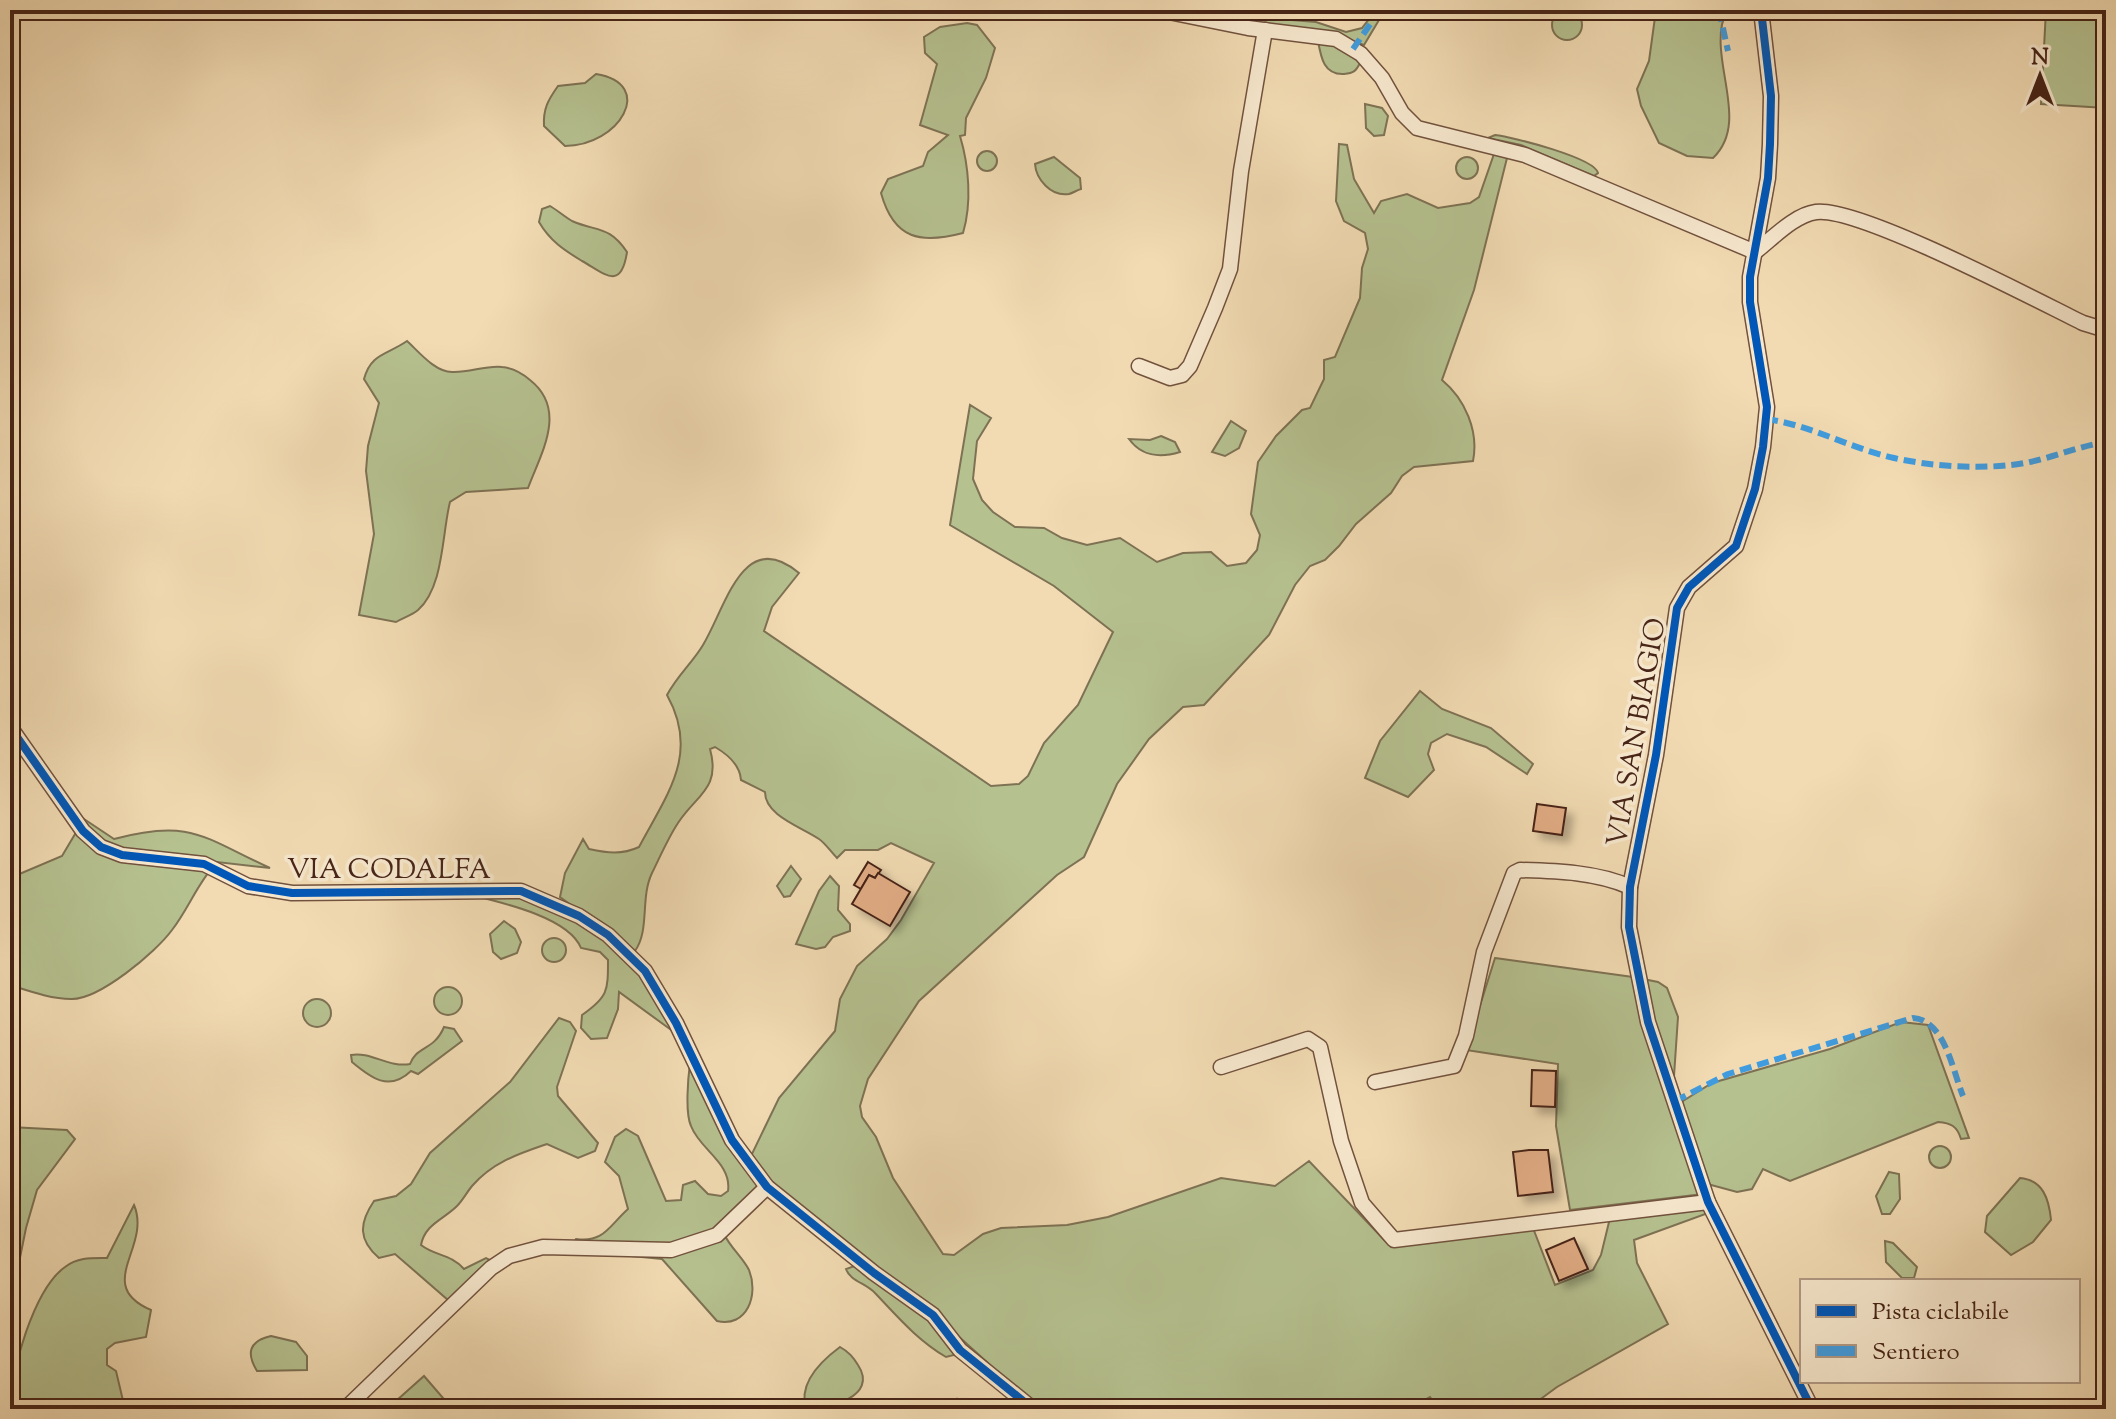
<svg xmlns="http://www.w3.org/2000/svg" width="2116" height="1419" font-family="'Sorts Mill Goudy',serif">
<style>
.green{fill:#b6c190;stroke:#7e7254;stroke-width:2}
.building{fill:#e1ac85;stroke:#472417;stroke-width:2;filter:url(#shadow)}
.lines{fill:none;stroke-linecap:round;stroke-linejoin:round}
.street-casing{stroke:#72523e;stroke-width:17}
.street{stroke:#f7e8ce;stroke-width:14}
.quiet{stroke:#409cdf;stroke-width:6;stroke-dasharray:12 6;stroke-linecap:butt}
.cycleway-casing{stroke:#f7e8ce;stroke-width:13}
.cycleway{stroke:#0057b8;stroke-width:8}
.labels{text-anchor:middle;stroke-width:7;stroke-linejoin:round;paint-order:stroke}
.street-label{font-size:28px;fill:#472417;stroke:#f7e8ce}
</style>
<defs>
<filter id="shadow"><feDropShadow dx="7" dy="7" stdDeviation="4" flood-color="#0004"/></filter>
</defs>
<rect width="100%" height="100%" fill="#f2dbb3"/>
<filter id="stains"><feTurbulence type="fractalNoise" baseFrequency=".0025" numOctaves="4"/><feColorMatrix values="0 0 0 0 .2 0 0 0 0 .09 0 0 0 0 .02 0 0 0 .5 -.17"/></filter>
<radialGradient id="worn" r=".72"><stop offset=".6" stop-color="#630" stop-opacity="0"/><stop offset="1" stop-color="#630" stop-opacity=".3"/></radialGradient>
<g class="green">
<polygon points="1376,10 1385,10 1364,45 1341,37 1264,26 1256,17 1316,22 1346,32 1362,28"/>
<path d="M1656,10H1727C1704,55 1753,120 1713,158L1687,156L1659,143L1641,106L1637,89L1649,61Z"/>
<polygon points="2046,10 2106,10 2106,108 2041,104"/>
<circle cx="1567" cy="25" r="15"/>
<path d="M967,23L977,25L995,48L986,78L966,118L965,135L960,136C969,166 972,203 963,233C921,244 894,240 881,193L888,179L923,166L928,152L948,135L920,125L937,64L925,53L924,37L940,27Z"/>
<path d="M1318,41C1335,44 1349,47 1360,63C1356,71 1354,73 1344,74C1324,75 1321,58 1318,41Z"/>
<path d="M596,74C657,84 619,146 565,146L544,126C543,109 548,100 558,86L585,83Z"/>
<polygon points="1365,104 1382,108 1388,116 1384,135 1374,136 1366,128"/>
<path d="M1495,135C1513,137 1595,158 1598,173L1594,176L1521,145L1488,138Z"/>
<path d="M1339,144L1347,145L1354,179L1374,213L1381,201L1407,194L1438,208L1470,203L1479,197L1494,154H1508L1474,290L1442,380C1465,399 1479,431 1473,461L1414,467L1402,476L1391,493L1356,524L1339,546L1325,560L1310,566L1295,585L1269,635L1204,705L1183,707L1149,739L1117,784L1084,857L1057,875L919,1001L868,1079L860,1106L862,1117L876,1137L893,1178L943,1254L954,1255L983,1234L1001,1228L1067,1225L1108,1217L1221,1178L1275,1186L1309,1161L1388,1244L1533,1228L1555,1285L1593,1270L1601,1255L1610,1218L1707,1203L1711,1212L1634,1240L1637,1263L1668,1324L1557,1387L1527,1409H1439L1430,1397L1408,1409H1039L957,1335L783,1198L750,1158L779,1098L835,1031L840,999L857,966L887,939L901,920L934,863L891,843L878,850H845L837,858C831,852 826,844 819,839C802,827 765,816 765,792L741,780C740,765 727,754 715,747L710,749C721,789 696,795 678,823C668,838 660,857 652,873C640,898 650,930 635,951L560,897L565,873L583,839L589,849C607,853 622,855 639,847C667,794 700,754 667,695C677,676 693,662 703,645C726,607 743,526 799,573L772,607L764,631L991,786L1019,784L1028,776L1044,743L1078,705L1113,632L1054,586L950,525L970,405L991,418L977,441L973,479L982,500L993,512L1015,527L1044,528L1062,538L1087,545L1120,538L1157,562L1183,553L1211,552L1227,566L1246,563L1257,550L1260,535L1251,514L1258,462L1276,436L1302,410L1310,408L1324,379V360L1335,357L1360,298L1362,268L1368,249L1365,233L1344,221L1336,201Z"/>
<circle cx="987" cy="161" r="10"/>
<circle cx="1467" cy="168" r="11"/>
<path d="M1054,157L1080,178L1081,189C1077,190 1073,193 1069,194C1051,197 1036,179 1035,164Z"/>
<path d="M550,206C557,210 565,217 572,221C597,232 609,225 627,252C621,292 604,273 582,261C564,250 550,241 539,222L542,209Z"/>
<path d="M407,341C419,352 435,372 452,372C469,373 486,365 502,367C512,368 523,374 530,380C568,410 541,453 528,488L466,492L450,502C442,533 444,587 418,610C412,615 403,618 396,622L359,615L374,534L366,471L368,446L379,403L364,379C371,353 387,355 407,341Z"/>
<polygon points="1231,421 1246,431 1239,448 1225,456 1212,452"/>
<path d="M1161,436L1175,442L1180,452C1160,458 1142,457 1129,439L1150,440Z"/>
<polygon points="1420,691 1442,709 1491,728 1533,764 1527,774 1486,747 1447,734 1431,743 1428,754 1434,770 1408,797 1365,778 1380,741"/>
<path d="M84,819L114,839C191,818 204,838 270,868L217,862C198,882 189,908 172,930C156,952 99,1000 71,999C51,999 29,991 10,985V878L62,856Z"/>
<polygon points="791,866 801,879 790,896 784,897 777,886"/>
<polygon points="830,876 839,886 838,910 850,924 850,931 833,937 825,947 816,949 796,944 819,891"/>
<path d="M520,894C558,910 605,929 632,962C649,982 661,1010 674,1032L619,992L618,1009L607,1038L591,1039L581,1028L582,1015C608,997 608,991 608,960L600,952L581,948C569,918 504,903 475,896Z"/>
<polygon points="504,921 515,929 521,942 517,953 501,959 493,952 490,934"/>
<circle cx="554" cy="950" r="12"/>
<path d="M1495,958L1633,977L1658,982L1667,988L1678,1017L1674,1076L1676,1091L1683,1101L1712,1083L1830,1049L1901,1022L1928,1025L1969,1138L1961,1139C1957,1126 1951,1123 1938,1122L1790,1181L1763,1169L1752,1189L1737,1192L1700,1182L1703,1194L1570,1210L1556,1126L1558,1064L1466,1050Z"/>
<circle cx="448" cy="1001" r="14"/>
<circle cx="317" cy="1013" r="14"/>
<path d="M559,1018L570,1022L576,1031L557,1087L558,1096L598,1143L595,1151L578,1158L547,1144C518,1154 493,1162 472,1186C467,1192 463,1200 457,1206C443,1220 425,1224 421,1245C435,1256 451,1254 464,1269L486,1258L492,1261L456,1302L448,1300L395,1254L379,1258C358,1240 359,1223 374,1201L396,1196L411,1184L430,1153L510,1082Z"/>
<path d="M444,1027L454,1029L462,1041L418,1074L411,1071C389,1092 371,1078 352,1062L351,1055C370,1051 389,1068 410,1064C416,1046 434,1051 444,1027Z"/>
<path d="M690,1063L765,1186L724,1234C730,1247 743,1258 749,1270C759,1295 747,1328 717,1321L662,1259L569,1250L576,1239C604,1243 609,1226 628,1209L619,1176L605,1162L615,1137L626,1129L638,1136L666,1201L681,1200L683,1185L695,1181L708,1194L721,1196L728,1191C732,1163 700,1150 691,1126C685,1113 688,1078 690,1063Z"/>
<polygon points="10,1127 67,1130 75,1139 37,1190 26,1228 10,1307"/>
<circle cx="1940" cy="1157" r="11"/>
<polygon points="1889,1172 1899,1174 1900,1199 1890,1214 1882,1214 1876,1196"/>
<path d="M2020,1178C2043,1180 2049,1199 2051,1220L2033,1242L2011,1255L1985,1232L1987,1216Z"/>
<path d="M134,1205C152,1247 93,1285 151,1310L146,1337L115,1343L107,1349V1365L116,1371L125,1409H10C10,1372 34,1289 65,1267C78,1257 92,1258 107,1258Z"/>
<polygon points="1885,1241 1893,1243 1917,1267 1914,1278 1902,1278 1886,1262"/>
<path d="M857,1265L925,1313L958,1354L946,1357C917,1340 897,1316 875,1293C866,1283 850,1281 846,1269Z"/>
<path d="M271,1336L296,1342L307,1356V1370L257,1371C246,1353 249,1341 271,1336Z"/>
<path d="M840,1347C849,1352 853,1357 858,1365C879,1397 828,1409 806,1409C798,1383 821,1361 840,1347Z"/>
<polygon points="424,1376 450,1406 446,1409 387,1409"/>
</g>
<g class="building">
<polygon points="1537,804 1566,808 1562,835 1533,831"/>
<polygon points="868,862 881,870 875,878 869,875 861,889 854,885"/>
<polygon points="878,873 910,892 890,926 852,904 869,875 875,878"/>
<polygon points="1532,1070 1556,1071 1555,1107 1531,1106"/>
<polygon points="1529,1150 1548,1150 1553,1192 1518,1196 1513,1152"/>
<polygon points="1574,1238 1588,1269 1559,1281 1546,1250"/>
<polygon points="957,1399 967,1409 947,1409"/>
</g>
<g class="lines">
<g class="street-casing">
<g id="street">
<path d="M1159,10L1248,28L1336,39L1361,54L1382,78L1402,113L1417,128L1525,155L1755,252C1772,239 1794,215 1816,212C1858,206 2036,300 2083,323L2106,330"/>
<polyline points="1761,10 1771,96 1770,144 1768,178 1750,277 1750,302 1767,407 1763,447 1755,489 1736,546 1689,587 1677,608 1656,755 1630,887 1629,927 1648,1022 1708,1202 1812,1409"/>
<polyline points="1139,366 1170,378 1182,375 1190,366 1215,308 1230,269 1241,171 1265,30"/>
<polyline points="10,727 83,831 101,847 122,855 204,864 248,886 292,893 521,891 579,916 608,935 645,971 676,1023 732,1140 767,1187 874,1273 933,1315 960,1350 1033,1409"/>
<polyline points="1221,1067 1308,1039 1320,1047 1341,1141 1362,1203 1394,1240 1708,1202"/>
<path d="M1375,1082L1454,1066L1466,1036L1484,952L1514,873L1520,870C1556,871 1597,872 1630,887"/>
<polyline points="345,1409 491,1268 509,1256 543,1247 671,1250 717,1235 767,1187"/>
</g>
</g>
<use href="#street" class="street"/>
<g class="quiet">
<polyline points="1719,10 1728,51"/>
<polyline points="1353,49 1380,10"/>
<path d="M1766,419C1811,425 1849,448 1894,458C1929,466 1975,469 2011,465C2043,462 2074,447 2106,442"/>
<path d="M1675,1101L1728,1074L1913,1018C1945,1020 1953,1072 1963,1096"/>
</g>
<g class="cycleway-casing">
<g id="cycleway">
<polyline points="1761,10 1771,96 1770,144 1768,178 1750,277 1750,302 1767,407 1763,447 1755,489 1736,546 1689,587 1677,608 1656,755 1630,887 1629,927 1648,1022 1708,1202 1812,1409"/>
<polyline points="10,727 83,831 101,847 122,855 204,864 248,886 292,893 521,891 579,916 608,935 645,971 676,1023 732,1140 767,1187 874,1273 933,1315 960,1350 1033,1409"/>
</g>
</g>
<use href="#cycleway" class="cycleway"/>
</g>
<g class="labels">
<g class="street-label">
<text transform="translate(1635 732) rotate(-80)" y="10">VIA SAN BIAGIO</text>
<text x="389" y="878">VIA CODALFA</text>
</g>
</g>
<rect width="2116" height="1419" fill="none" stroke="#f2dbb3" stroke-width="40"/>
<rect x="12" y="12" width="2092" height="1395" fill="none" stroke="#472417" stroke-width="4"/>
<rect x="20" y="20" width="2076" height="1379" fill="none" stroke="#472417" stroke-width="2"/>
<rect x="1800" y="1279" width="280" height="104" fill="#f7e8ce" stroke="#b19a85" stroke-width="2"/>
<rect x="1816" y="1305" width="40" height="12" fill="#0057b8" stroke="#b19a85" stroke-width="2"/>
<text x="1872" y="1319" font-size="24" fill="#472417">Pista ciclabile</text>
<rect x="1816" y="1345" width="40" height="12" fill="#409cdf" stroke="#b19a85" stroke-width="2"/>
<text x="1872" y="1359" font-size="24" fill="#472417">Sentiero</text>
<g transform="translate(2040 76)" stroke="#f7e8ce" stroke-width="6" paint-order="stroke">
<path d="M0-6L14 30L0 20L-14 30Z" fill="#472417"/>
<text y="-12" font-size="22" font-weight="bold" text-anchor="middle" fill="#472417">N</text>
</g>
<rect width="100%" height="100%" filter="url(#stains)"/>
<rect width="100%" height="100%" fill="url(#worn)"/>
</svg>
